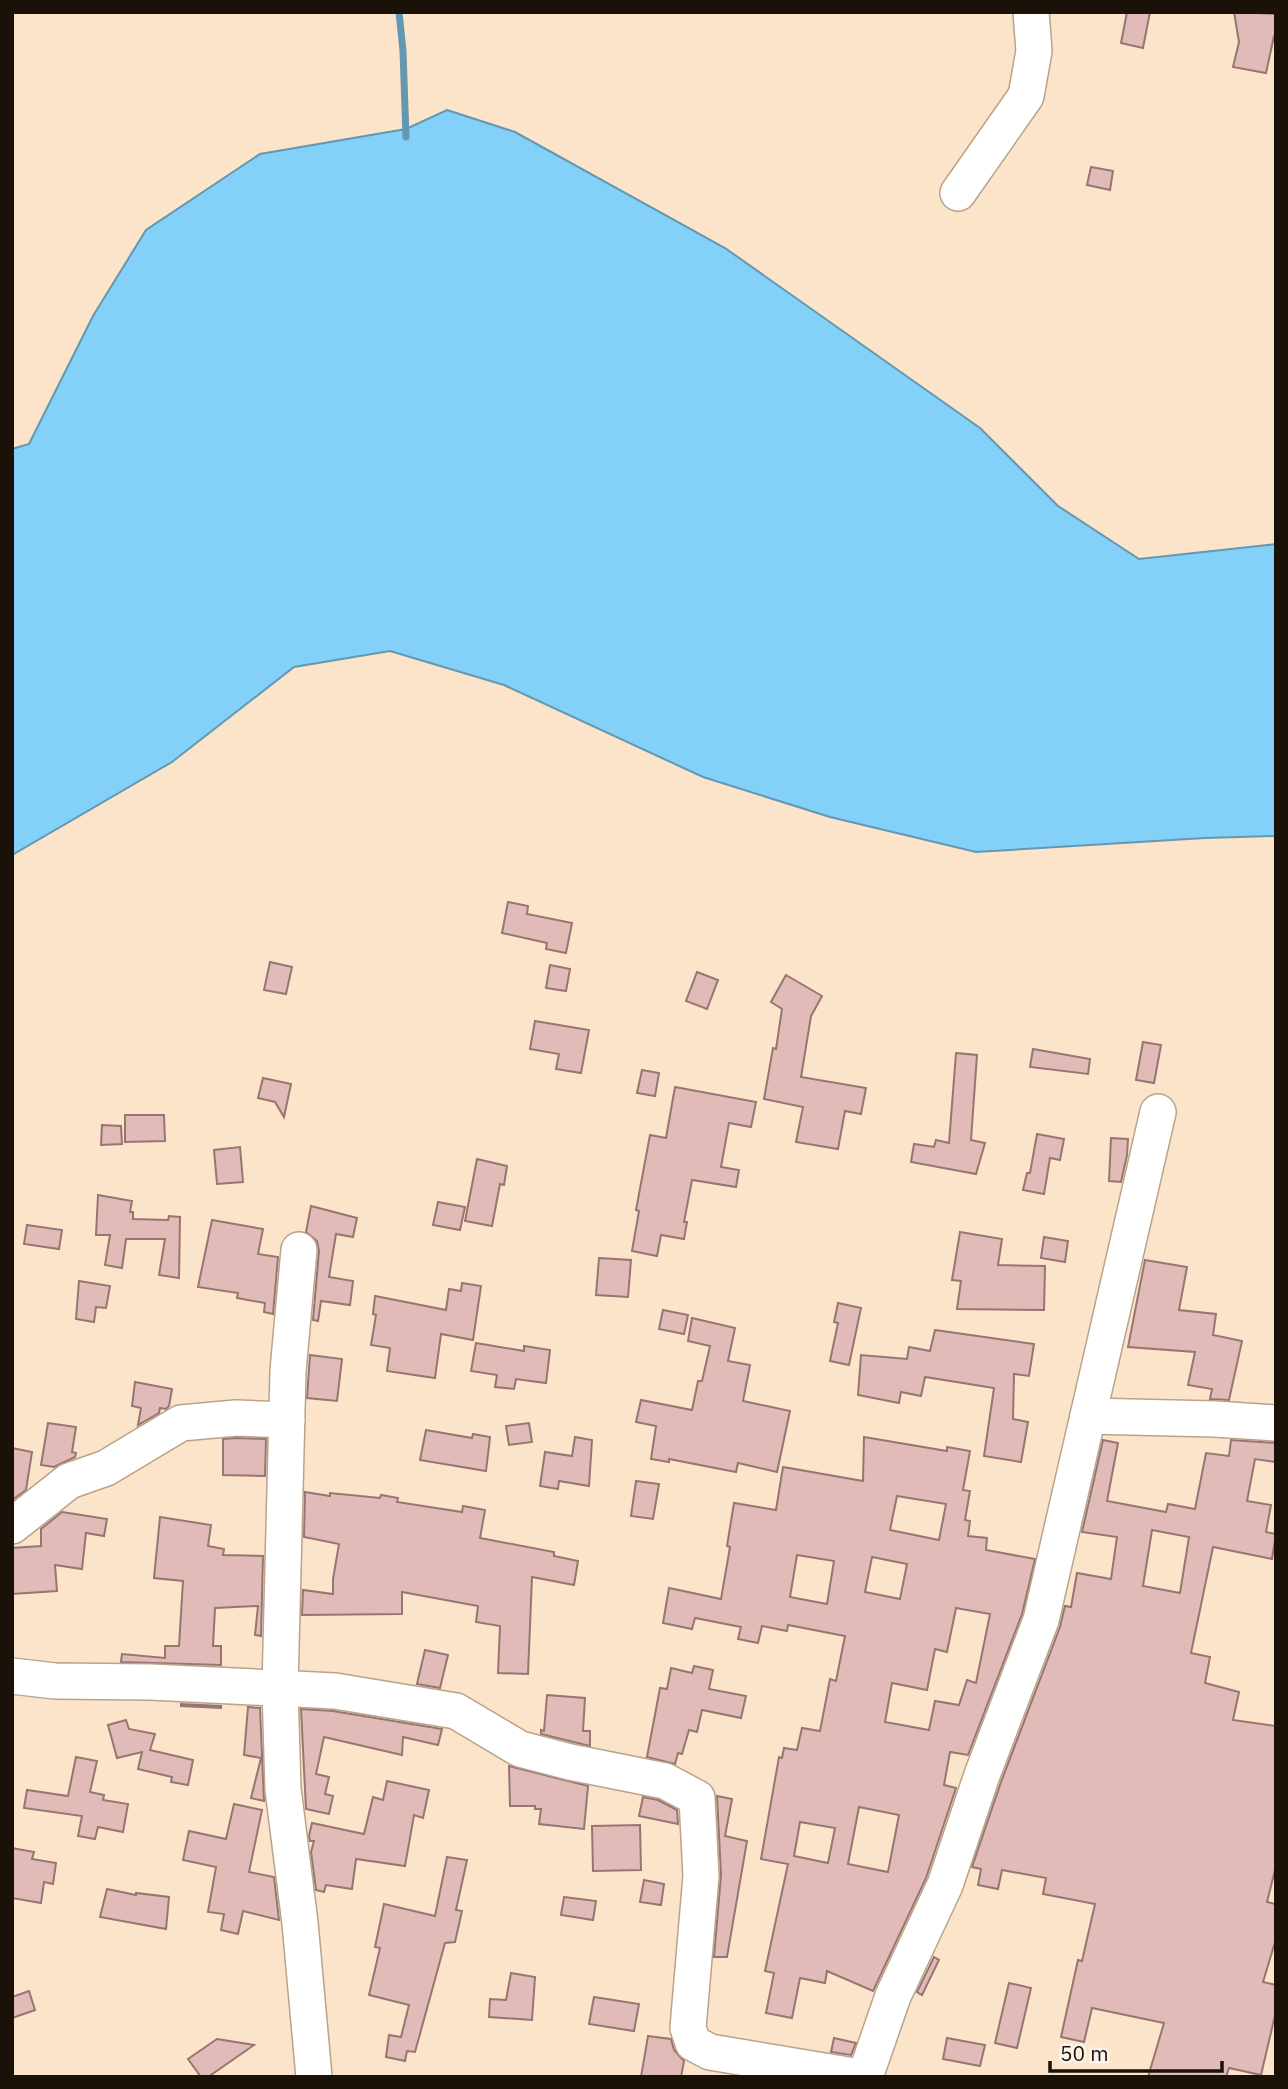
<svg xmlns="http://www.w3.org/2000/svg" width="1288" height="2089" font-family="'IBM Plex Sans',sans-serif">
<style>
.water{fill:#83d0f8;stroke:#6497b0;stroke-width:2}
.lines{fill:none;stroke-linecap:round;stroke-linejoin:round}
.stream{stroke:#6497b0;stroke-width:7}
.building{fill:#e1bbb7;stroke:#977571;stroke-width:2;fill-rule:evenodd}
.minor-casing{stroke:#b9a38a;stroke-width:38}
.minor{stroke:#fff;stroke-width:35}
</style>
<rect width="100%" height="100%" fill="#fbe4c9"/>
<polygon class="water" points="447,110 515,132 725,248 980,428 1058,506 1139,559 1276,544 1276,836 1205,838 976,852 830,817 703,777 504,685 390,651 294,667 172,762 12,855 12,449 29,444 93,316 146,230 260,154 406,129"/>
<g class="lines">
<polyline class="stream" points="399,12 403,51 406,137"/>
</g>
<g class="building">
<polygon points="1127,12 1150,12 1143,48 1121,43"/>
<polygon points="1234,12 1276,14 1276,36 1274,36 1266,73 1233,67 1239,42"/>
<polygon points="1091,167 1113,171 1110,190 1087,185"/>
<polygon points="508,902 528,906 527,914 572,923 566,953 546,949 547,943 502,933"/>
<polygon points="270,962 292,967 286,994 264,990"/>
<polygon points="550,965 570,969 566,991 546,988"/>
<polygon points="697,972 718,980 707,1009 686,1001"/>
<polygon points="786,975 822,996 811,1016 801,1077 866,1088 861,1114 845,1111 838,1149 796,1142 803,1107 764,1099 773,1048 776,1049 782,1009 771,1002"/>
<polygon points="535,1021 589,1030 581,1073 556,1069 559,1054 530,1049"/>
<polygon points="1143,1042 1161,1045 1154,1083 1136,1080"/>
<polygon points="1033,1049 1090,1059 1088,1074 1030,1067"/>
<polygon points="956,1053 977,1055 971,1140 985,1143 976,1174 911,1162 914,1144 934,1147 936,1140 949,1143"/>
<polygon points="642,1070 659,1073 655,1096 637,1093"/>
<polygon points="263,1078 291,1084 284,1117 275,1102 258,1098"/>
<polygon points="675,1087 756,1102 751,1127 729,1123 721,1167 739,1170 736,1187 692,1180 684,1222 687,1222 684,1239 661,1235 657,1256 632,1251 639,1211 636,1210 650,1135 666,1138"/>
<polygon points="125,1115 164,1115 165,1141 125,1142"/>
<polygon points="102,1125 121,1126 122,1144 101,1145"/>
<polygon points="1037,1134 1064,1139 1060,1160 1050,1158 1044,1194 1023,1190 1027,1173 1030,1173"/>
<polygon points="1111,1138 1128,1139 1127,1155 1121,1182 1109,1181"/>
<polygon points="240,1147 243,1182 217,1184 214,1150"/>
<polygon points="477,1159 507,1166 504,1185 500,1184 492,1226 465,1221"/>
<polygon points="98,1195 132,1201 130,1212 133,1212 133,1219 168,1220 169,1216 180,1217 179,1278 159,1275 165,1239 126,1239 122,1268 105,1265 110,1235 96,1235"/>
<polygon points="438,1202 465,1207 460,1230 433,1225"/>
<polygon points="311,1206 357,1218 353,1237 336,1234 329,1277 353,1281 350,1305 321,1301 318,1321 313,1320 319,1251 317,1241 306,1232"/>
<polygon points="212,1220 263,1229 258,1254 278,1257 273,1314 264,1312 265,1303 237,1298 238,1293 198,1287"/>
<polygon points="27,1225 62,1230 59,1249 24,1244"/>
<polygon points="960,1232 1002,1239 998,1265 1045,1266 1044,1310 957,1309 961,1281 952,1280"/>
<polygon points="1044,1237 1068,1241 1065,1262 1041,1258"/>
<polygon points="599,1258 631,1260 628,1297 596,1295"/>
<polygon points="1145,1260 1187,1267 1179,1310 1216,1314 1213,1335 1242,1341 1229,1400 1210,1399 1212,1389 1188,1385 1195,1352 1128,1347"/>
<polygon points="79,1281 110,1286 106,1308 96,1307 94,1322 76,1319"/>
<polygon points="462,1283 481,1286 473,1340 441,1334 435,1378 387,1371 390,1348 371,1345 376,1315 373,1314 375,1296 446,1310 449,1289 461,1291"/>
<polygon points="838,1303 861,1308 849,1365 830,1361 838,1323 834,1322"/>
<polygon points="663,1310 688,1315 684,1334 659,1329"/>
<polygon points="692,1318 735,1328 728,1361 750,1365 743,1401 790,1411 777,1472 738,1463 736,1472 669,1459 669,1462 651,1459 656,1426 636,1422 641,1400 692,1410 698,1381 702,1381 710,1346 688,1341"/>
<polygon points="935,1330 1034,1344 1029,1376 1014,1374 1013,1419 1028,1422 1021,1462 984,1456 994,1388 925,1377 921,1396 901,1392 899,1403 858,1395 861,1355 907,1359 909,1347 930,1351"/>
<polygon points="476,1343 524,1351 524,1346 550,1350 546,1383 516,1379 514,1389 495,1387 497,1375 471,1371"/>
<polygon points="310,1355 342,1359 337,1401 307,1398"/>
<polygon points="135,1382 172,1389 169,1406 166,1409 160,1408 159,1413 138,1425 141,1408 132,1406"/>
<polygon points="48,1423 76,1427 72,1452 76,1453 75,1457 54,1467 41,1465"/>
<polygon points="529,1423 532,1442 509,1445 506,1426"/>
<polygon points="426,1430 472,1438 473,1434 490,1437 486,1471 420,1460"/>
<polygon points="575,1437 592,1440 589,1486 559,1481 558,1489 540,1486 545,1452 572,1456"/>
<path d="M864,1437L947,1451V1447L970,1451L963,1490L970,1491L965,1520L970,1521L968,1536L987,1538L986,1550L1035,1559L1022,1614L968,1755L950,1752L944,1785L956,1788L926,1878L873,1991L827,1971L825,1983L800,1978L792,2018L766,2013L774,1973L765,1971L788,1864L761,1859L779,1757L782,1758L784,1748L797,1750L802,1728L820,1731L830,1679L836,1681L845,1636L788,1625L787,1631L762,1626L758,1643L738,1639L741,1627L695,1618L692,1629L663,1623L669,1588L721,1599L730,1547L727,1546L734,1503L776,1510L783,1467L863,1481ZM897,1496L946,1504L939,1540L890,1530ZM797,1555L834,1561L827,1604L790,1597ZM872,1557L907,1564L900,1599L865,1592ZM956,1608L990,1614L976,1683L967,1680L959,1705L935,1701L929,1730L885,1722L892,1683L927,1690L935,1649L947,1652ZM859,1807L899,1815L888,1872L848,1864ZM800,1822L835,1828L828,1863L794,1856Z"/>
<polygon points="237,1438 266,1439 265,1476 223,1475 223,1439"/>
<path d="M1103,1440L1118,1443L1107,1501L1166,1512L1168,1504L1195,1509L1206,1453L1229,1456L1231,1440L1276,1443V1462L1255,1459L1247,1501L1271,1505L1266,1532L1276,1534L1272,1559L1213,1547L1191,1653L1210,1657L1205,1683L1239,1692L1233,1720L1276,1726V1866L1267,1902L1276,1904V1939L1263,1982L1276,1985V2011L1261,2075L1229,2068L1226,2077H1148L1164,2023L1092,2008L1084,2042L1061,2037L1078,1960L1082,1961L1095,1904L1043,1894L1046,1878L1002,1870L998,1889L978,1885L981,1869L972,1867L1001,1782L1060,1627L1065,1606L1071,1607L1077,1573L1111,1579L1117,1537L1082,1532ZM1152,1530L1189,1537L1180,1593L1143,1586Z"/>
<polygon points="12,1448 32,1452 26,1490 12,1500"/>
<polygon points="636,1481 659,1484 653,1519 631,1516"/>
<polygon points="305,1492 330,1496 330,1493 380,1498 381,1495 398,1498 397,1502 462,1512 463,1506 485,1510 480,1538 554,1552 554,1556 578,1561 574,1585 532,1577 528,1674 498,1673 500,1626 476,1622 478,1606 402,1592 402,1614 302,1615 303,1590 333,1594 333,1579 339,1544 304,1537"/>
<polygon points="62,1512 107,1519 104,1536 86,1533 82,1569 55,1565 57,1591 12,1594 12,1548 41,1546 41,1529"/>
<polygon points="160,1517 211,1525 208,1546 224,1549 223,1555 263,1556 261,1636 255,1635 258,1606 215,1608 213,1646 221,1646 221,1665 121,1662 122,1654 165,1658 165,1646 179,1646 183,1581 154,1578"/>
<polygon points="425,1650 448,1655 440,1688 417,1684"/>
<polygon points="694,1666 713,1670 709,1689 746,1696 741,1718 702,1710 697,1732 689,1730 682,1754 678,1753 675,1764 647,1757 660,1688 667,1689 671,1668 692,1673"/>
<polygon points="547,1695 585,1698 583,1731 590,1731 590,1746 541,1734 541,1730 544,1731"/>
<polygon points="181,1704 221,1706 221,1708 181,1706"/>
<polygon points="248,1707 260,1708 264,1801 251,1798 261,1758 244,1755"/>
<polygon points="301,1709 333,1711 442,1729 438,1745 403,1737 402,1755 324,1737 316,1774 329,1777 325,1794 333,1796 329,1814 306,1809"/>
<polygon points="126,1720 129,1729 155,1734 150,1750 193,1760 188,1785 171,1782 172,1777 138,1769 142,1752 117,1758 108,1725"/>
<polygon points="76,1757 97,1761 90,1792 104,1795 103,1800 128,1804 123,1832 98,1827 95,1839 78,1836 82,1816 24,1808 27,1790 68,1796"/>
<polygon points="509,1766 588,1786 584,1829 539,1824 541,1809 535,1809 535,1806 510,1806"/>
<polygon points="387,1781 429,1790 423,1818 414,1815 405,1866 356,1859 352,1889 326,1885 324,1892 316,1890 311,1852 314,1841 310,1841 309,1836 312,1823 364,1834 373,1797 383,1800"/>
<polygon points="717,1796 732,1799 725,1836 747,1841 727,1957 714,1957 721,1875"/>
<polygon points="643,1797 658,1800 677,1810 678,1824 639,1816"/>
<polygon points="234,1804 262,1810 249,1872 274,1877 279,1920 243,1911 238,1934 221,1930 224,1914 208,1912 216,1867 183,1860 189,1831 226,1839"/>
<polygon points="640,1825 641,1870 593,1871 592,1826"/>
<polygon points="12,1848 34,1852 32,1859 56,1863 53,1884 44,1882 41,1903 12,1898"/>
<polygon points="447,1857 467,1860 456,1910 462,1911 455,1942 445,1943 415,2052 407,2051 405,2061 386,2057 389,2035 401,2037 409,2005 369,1995 380,1948 375,1947 384,1904 435,1916"/>
<polygon points="644,1880 664,1884 661,1905 640,1902"/>
<polygon points="107,1889 136,1895 136,1893 169,1897 166,1929 100,1917"/>
<polygon points="564,1897 596,1901 593,1920 561,1915"/>
<polygon points="934,1957 939,1960 922,1995 917,1992"/>
<polygon points="511,1973 535,1977 532,2020 489,2017 490,1999 506,2000"/>
<polygon points="1009,1983 1031,1988 1017,2048 995,2043"/>
<polygon points="29,1991 35,2010 12,2018 12,1997"/>
<polygon points="594,1997 639,2004 634,2031 589,2024"/>
<polygon points="648,2036 671,2039 674,2050 684,2061 681,2077 641,2077"/>
<polygon points="834,2038 856,2043 851,2055 831,2052"/>
<polygon points="947,2038 985,2045 980,2066 943,2059"/>
<polygon points="217,2039 254,2045 208,2077 201,2077 188,2059"/>
</g>
<g class="lines">
<g class="minor-casing">
<g id="minor">
<polyline points="958,193 1026,96 1034,51 1031,12"/>
<polyline points="299,1250 288,1371 280,1688 283,1789 300,1923 314,2077"/>
<polyline points="1088,1416 1215,1419 1276,1423"/>
<polyline points="12,1526 69,1481 106,1468 181,1423 236,1418 287,1420"/>
<polyline points="12,1676 55,1681 151,1682 335,1691 456,1711 520,1749 570,1762 665,1781 697,1798 701,1876 688,2028 693,2043 710,2052 860,2077"/>
<polyline points="865,2077 893,1996 945,1885 982,1775 1041,1620 1158,1112"/>
</g>
</g>
<use href="#minor" class="minor"/>
</g>
<rect width="1288" height="2089" fill="none" stroke="#1a1208" stroke-width="28"/>
<path d="M1050 2061v10h172v-10" fill="none" stroke="#1a1208" stroke-width="3.5"/>
<text x="1060" y="2061" font-size="21" fill="#1a1208" stroke="#fdf3e9" stroke-width="5" paint-order="stroke">50 m</text>
</svg>
